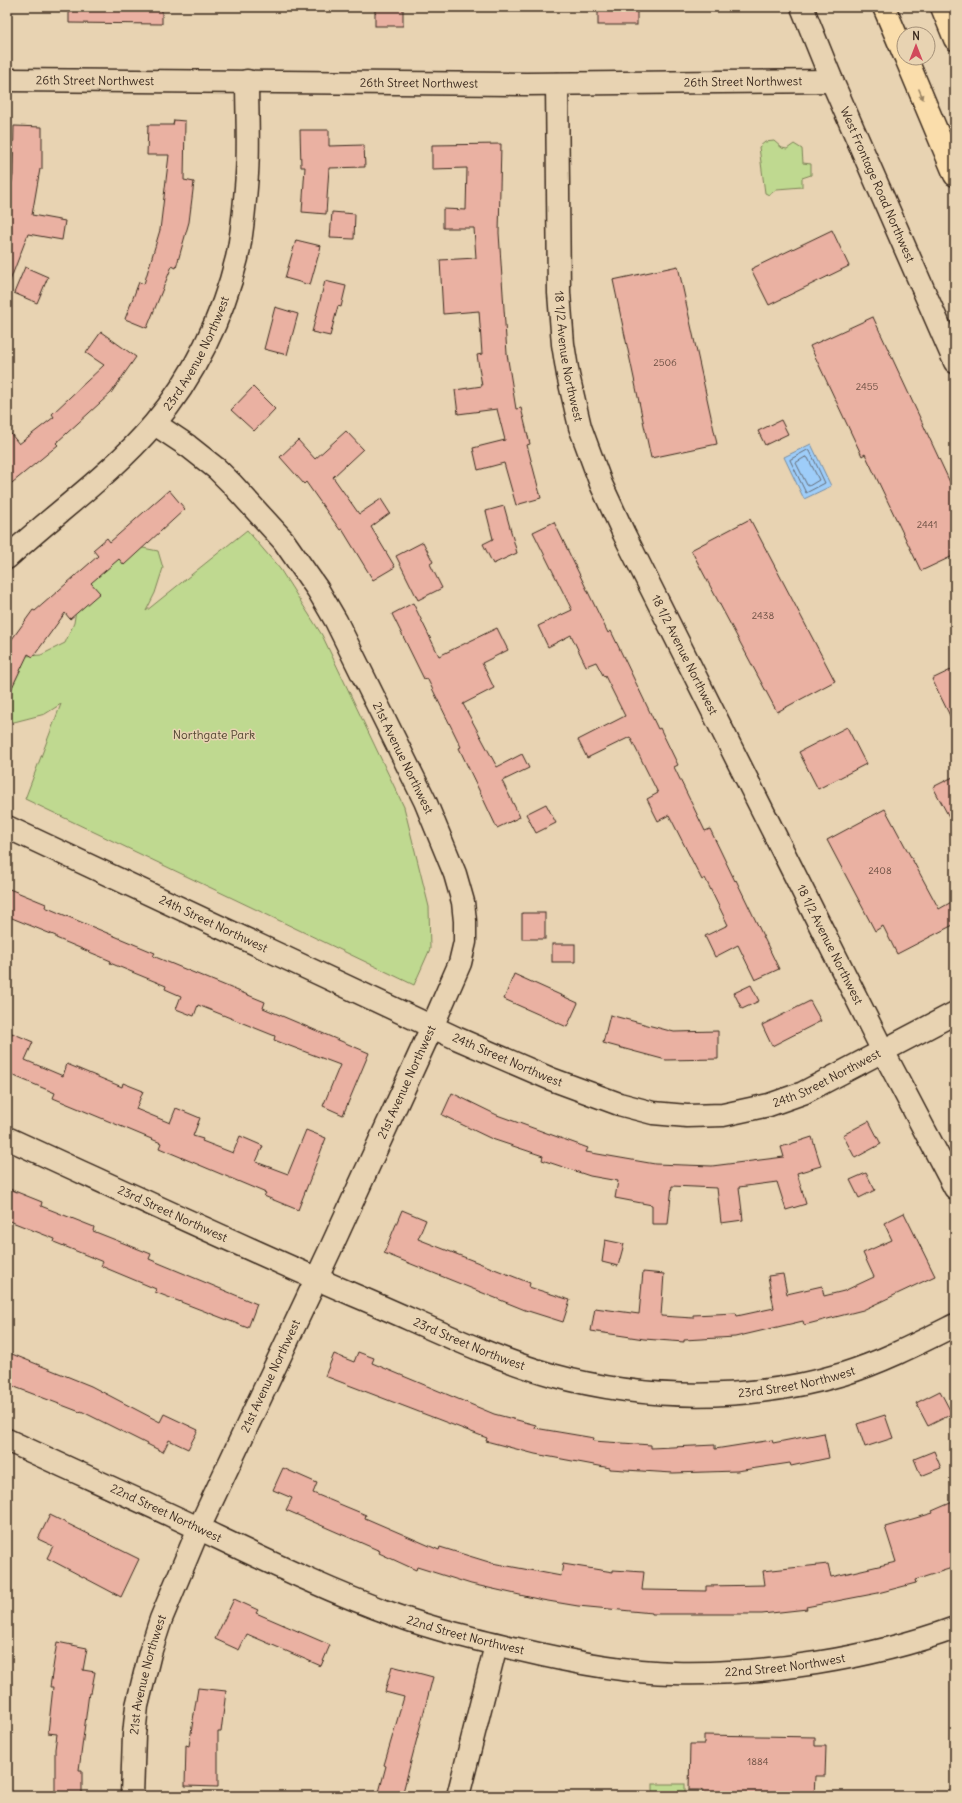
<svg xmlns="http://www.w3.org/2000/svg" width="962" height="1803" font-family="Delius,sans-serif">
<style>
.green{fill:#bfd990;stroke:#7d8257}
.water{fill:#9ecdf9;stroke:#768ca1}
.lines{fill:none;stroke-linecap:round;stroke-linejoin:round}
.shore{stroke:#636b76;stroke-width:1}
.building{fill:#eab1a2;stroke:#3b2a1e}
.minor-casing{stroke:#3b2a1e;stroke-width:25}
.highway-casing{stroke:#3b2a1e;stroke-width:25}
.minor{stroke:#e8d3b2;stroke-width:22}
.highway{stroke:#faddab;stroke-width:22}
.oneway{fill:#9a8464}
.labels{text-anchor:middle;stroke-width:3;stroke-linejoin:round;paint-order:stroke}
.number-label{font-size:10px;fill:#674c3f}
.street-label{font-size:12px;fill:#3b2a1e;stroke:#e8d3b2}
.park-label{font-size:12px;fill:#4f442f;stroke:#e8d3b2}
</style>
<rect width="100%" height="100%" fill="#e8d3b2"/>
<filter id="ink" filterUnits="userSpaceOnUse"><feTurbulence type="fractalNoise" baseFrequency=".025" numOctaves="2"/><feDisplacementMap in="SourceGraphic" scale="8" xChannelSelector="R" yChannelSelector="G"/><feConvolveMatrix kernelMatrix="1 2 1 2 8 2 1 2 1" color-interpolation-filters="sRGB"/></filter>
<g filter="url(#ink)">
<g class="green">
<polygon points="774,141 782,148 787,149 794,144 802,149 803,163 811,164 811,175 802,178 802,187 777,189 769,195 765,193 759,147 765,142"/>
<polygon points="247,530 280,569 322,635 404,807 429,907 430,949 414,985 25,799 61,704 45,714 14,722 7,719 7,662 10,657 41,655 65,643 74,623 78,597 116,551 143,548 158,551 163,568 155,593 146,611"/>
<rect x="653" y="1784" width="32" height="12"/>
</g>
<polygon class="water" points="811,444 831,486 804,499 784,457"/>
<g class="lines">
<g class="shore">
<polygon points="808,450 810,451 825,483 806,493 790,460"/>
<polygon points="806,457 808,458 819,480 809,486 807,485 796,463"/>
</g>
</g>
<g class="building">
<polygon points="69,7 162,7 162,24 69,23"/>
<rect x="375" y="7" width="28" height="19"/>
<rect x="598" y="7" width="39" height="18"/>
<polygon points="174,120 185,121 184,180 194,182 189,222 176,268 172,266 147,328 125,319 139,282 144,284 160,230 169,155 147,155 148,125 173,125"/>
<polygon points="14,126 42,127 42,169 40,169 32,215 65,221 62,240 28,234 8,286 7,209 13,175"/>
<polygon points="300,130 329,130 329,146 364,145 365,167 329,168 326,214 302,212 305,167 301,167"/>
<polygon points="501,144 499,233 507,354 516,409 521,408 530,444 527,445 541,498 516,505 504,463 478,470 473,448 505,440 497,409 458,414 455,390 482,386 477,355 482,354 479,311 443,314 440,260 476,258 474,228 443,228 443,209 466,210 467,168 432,169 432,145"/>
<polygon points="332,212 355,214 354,239 330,238"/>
<polygon points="832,230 849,266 769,305 751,269"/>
<polygon points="296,240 321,246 310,285 285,278"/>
<polygon points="678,266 717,444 651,458 613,280"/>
<polygon points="25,267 48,277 37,303 14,293"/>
<polygon points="325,281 346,286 341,307 338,306 330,336 312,332"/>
<polygon points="275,307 298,314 287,355 264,349"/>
<polygon points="873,317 955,493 955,555 921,571 865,454 862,456 810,346"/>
<polygon points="101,332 136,357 111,393 56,443 58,445 7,487 7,429 19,444 54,417 52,414 104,365 86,353"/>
<polygon points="253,387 275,409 254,431 231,410"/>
<polygon points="781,420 788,434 765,445 758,431"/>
<polygon points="346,431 363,449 333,477 359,514 381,499 390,513 371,527 395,567 373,580 342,529 340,530 306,482 304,484 280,457 298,440 315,459"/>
<polygon points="169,490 185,509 124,565 119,559 91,583 100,593 70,619 65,613 33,657 28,654 7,698 7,646 33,610 35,611 98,556 93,550 107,538 110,542"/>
<polygon points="504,506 517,553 493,564 483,544 493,539 486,511"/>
<polygon points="750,519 835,681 777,712 691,550"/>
<polygon points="554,522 608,633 611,631 658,729 660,728 678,765 674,767 705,831 710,829 735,881 736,880 779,969 755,980 738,945 715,957 705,936 728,925 705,878 702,880 669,815 658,821 647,799 658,793 630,737 587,758 578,740 625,716 605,676 604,677 596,662 586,666 571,635 548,647 538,626 572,610 533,532"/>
<polygon points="423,542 433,562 430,564 442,588 418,600 396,556"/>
<polygon points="413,603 439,656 497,628 508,650 482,663 494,688 463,704 497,767 522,754 529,768 502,781 520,817 497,828 459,748 461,747 427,678 424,679 392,614"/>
<polygon points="955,668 955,726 932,679"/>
<polygon points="847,727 866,764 818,789 799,752"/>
<polygon points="955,776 955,828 933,787"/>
<polygon points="546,804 556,823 536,833 526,814"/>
<polygon points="885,809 939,909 955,900 955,924 897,954 883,926 875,931 827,840"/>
<polygon points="7,888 46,904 45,907 155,953 153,956 265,1002 263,1008 369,1053 343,1115 323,1106 340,1065 274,1040 275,1036 198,1005 194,1016 176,1009 181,996 165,989 166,986 110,963 111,961 56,938 56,936 7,916"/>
<rect x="522" y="913" width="23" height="26"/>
<rect x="552" y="944" width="23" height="18"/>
<polygon points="514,974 578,1003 567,1027 504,999"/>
<polygon points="751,985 759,1001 742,1009 734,993"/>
<polygon points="810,1001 821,1021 772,1046 762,1025"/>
<polygon points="610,1015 674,1032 718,1031 718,1059 666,1060 603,1043"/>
<polygon points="12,1033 33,1042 25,1060 63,1076 67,1064 122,1087 123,1083 143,1091 136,1109 170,1123 176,1108 200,1118 193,1136 203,1139 202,1141 233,1153 240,1136 263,1146 256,1162 288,1174 306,1130 326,1138 298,1210 264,1196 266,1193 159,1148 161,1143 53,1098 55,1093 7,1073 7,1045"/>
<polygon points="452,1093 497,1115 588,1148 586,1152 655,1164 712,1166 784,1157 781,1147 812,1137 821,1166 797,1173 806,1204 786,1210 777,1182 739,1187 743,1220 721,1223 717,1188 672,1186 668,1224 652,1224 652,1205 615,1198 618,1181 590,1176 542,1160 543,1156 492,1139 442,1115"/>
<polygon points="869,1121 881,1144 855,1158 843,1135"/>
<polygon points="866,1173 875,1190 859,1198 850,1180"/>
<polygon points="7,1188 42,1202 41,1206 94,1227 93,1231 151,1254 149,1259 257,1304 248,1328 155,1292 156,1289 101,1266 103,1262 54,1242 55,1239 7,1220"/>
<polygon points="402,1210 426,1220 418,1239 530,1283 529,1287 570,1300 563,1322 525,1310 384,1253"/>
<polygon points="904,1213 935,1276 863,1310 804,1325 803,1321 735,1337 684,1340 684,1342 644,1339 591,1331 595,1308 639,1314 643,1272 664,1274 661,1316 693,1318 693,1315 736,1313 737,1316 774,1308 768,1276 783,1274 787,1294 822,1286 824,1296 844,1291 874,1277 863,1253 892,1240 884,1223"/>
<polygon points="605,1240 624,1244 618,1266 602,1262"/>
<polygon points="7,1352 91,1386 160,1422 164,1414 198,1430 188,1449 169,1440 163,1452 81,1411 80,1412 7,1384"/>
<polygon points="358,1352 374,1358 372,1363 494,1414 536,1425 535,1428 594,1438 593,1441 651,1445 651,1448 715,1445 715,1449 772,1440 773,1443 824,1433 829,1458 791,1466 790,1463 737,1471 673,1473 610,1469 610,1468 535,1454 486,1441 487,1438 325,1376 334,1354 354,1362"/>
<polygon points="940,1391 952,1414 928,1426 916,1403"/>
<polygon points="885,1415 893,1438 865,1447 857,1424"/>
<polygon points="934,1451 941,1468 921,1476 914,1459"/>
<polygon points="283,1468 317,1483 313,1493 366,1515 365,1518 439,1550 440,1547 492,1563 561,1576 563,1564 613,1572 613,1570 644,1572 642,1590 706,1591 706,1586 765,1585 763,1571 828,1564 831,1577 896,1562 885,1527 933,1513 932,1511 955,1501 955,1567 915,1580 916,1583 878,1593 806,1607 807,1609 762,1614 652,1614 652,1613 578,1606 542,1600 471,1584 417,1567 416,1570 379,1553 380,1551 286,1510 292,1498 273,1490"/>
<polygon points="50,1515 139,1559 121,1597 47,1558 53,1546 38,1539"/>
<polygon points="234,1599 258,1610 256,1613 330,1645 321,1666 247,1634 239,1650 215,1639"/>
<polygon points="57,1642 87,1648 83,1670 95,1672 91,1693 89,1693 79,1770 82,1770 82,1796 55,1796 55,1749 57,1734 48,1733 53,1687 50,1687"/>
<polygon points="392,1666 433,1677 402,1796 378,1796 386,1766 384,1765 404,1697 385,1692"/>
<polygon points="198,1688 226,1691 221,1732 218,1732 218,1787 185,1786 186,1745 189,1746"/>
<polygon points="704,1735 815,1737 815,1746 826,1746 825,1776 815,1776 814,1796 703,1796 703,1790 689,1790 690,1744 704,1744"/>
</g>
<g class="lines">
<g class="minor-casing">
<g id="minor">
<path id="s1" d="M802,7L832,81L955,362"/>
<path id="s2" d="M7,80L526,84L832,81"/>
<path id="s3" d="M557,84L559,293L563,344L568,375L580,427L601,484L624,534L883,1051L955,1188"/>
<path id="s4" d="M7,558C55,513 111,475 154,424C193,379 223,316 237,258C243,231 245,202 247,174C249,143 247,112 247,81"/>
<path id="s5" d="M7,827L456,1038L551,1079L619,1104L653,1113L687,1116L723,1115L769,1105L803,1093L955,1013"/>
<path id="s6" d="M7,1138C123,1191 238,1245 354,1295C419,1322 485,1356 552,1375C646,1401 749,1402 843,1374C882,1362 919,1343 955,1325"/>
<path id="s7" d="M7,1440C71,1470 135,1498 198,1528C263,1559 328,1591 395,1615C436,1630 479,1640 521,1650C571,1662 622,1672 674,1673C765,1675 870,1659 955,1628"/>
<path id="s8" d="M132,1796L134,1735L137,1706L150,1653L161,1619L199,1528L330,1250L432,1027L460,963L465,942V921L463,902L455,874L425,801L336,621L318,590L283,540L231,483L217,469L188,446L155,424"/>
<polyline points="458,1796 496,1645"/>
</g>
</g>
<g class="highway-casing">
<g id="highway">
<polyline points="884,7 904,54"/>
<polyline points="942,7 955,39"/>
<polyline points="906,58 955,175"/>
</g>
</g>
<use href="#minor" class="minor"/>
<use href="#highway" class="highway"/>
</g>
<defs><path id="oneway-solid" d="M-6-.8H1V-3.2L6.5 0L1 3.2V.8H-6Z"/></defs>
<use class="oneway" href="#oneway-solid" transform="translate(921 94) rotate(67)"/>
</g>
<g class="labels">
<g class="number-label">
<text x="665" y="366">2506</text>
<text x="867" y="390">2455</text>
<text x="927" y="528">2441</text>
<text x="763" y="619">2438</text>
<text x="880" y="874">2408</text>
<text x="758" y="1765">1884</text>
</g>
<g class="street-label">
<text dy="4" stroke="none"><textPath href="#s2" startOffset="88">26th Street Northwest</textPath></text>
<text dy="4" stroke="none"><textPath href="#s2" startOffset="736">26th Street Northwest</textPath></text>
<text dy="4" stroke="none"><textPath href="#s2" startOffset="412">26th Street Northwest</textPath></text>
<text dy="4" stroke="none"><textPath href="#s1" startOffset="193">West Frontage Road Northwest</textPath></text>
<text dy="4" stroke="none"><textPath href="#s4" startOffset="282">23rd Avenue Northwest</textPath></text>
<text dy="4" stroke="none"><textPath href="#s3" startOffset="273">18 1/2 Avenue Northwest</textPath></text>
<text dy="4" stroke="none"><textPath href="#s3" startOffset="596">18 1/2 Avenue Northwest</textPath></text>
<text transform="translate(403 758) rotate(64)" y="4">21st Avenue Northwest</text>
<text dy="4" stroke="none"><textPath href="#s5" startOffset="228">24th Street Northwest</textPath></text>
<text dy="4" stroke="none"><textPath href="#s3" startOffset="920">18 1/2 Avenue Northwest</textPath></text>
<text dy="4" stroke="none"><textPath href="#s5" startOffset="552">24th Street Northwest</textPath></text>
<text dy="4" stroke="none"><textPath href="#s5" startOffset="888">24th Street Northwest</textPath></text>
<text dy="4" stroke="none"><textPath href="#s8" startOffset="771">21st Avenue Northwest</textPath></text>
<text dy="4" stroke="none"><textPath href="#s6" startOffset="182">23rd Street Northwest</textPath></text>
<text dy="4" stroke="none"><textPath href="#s6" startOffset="506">23rd Street Northwest</textPath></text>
<text dy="4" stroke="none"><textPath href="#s8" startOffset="447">21st Avenue Northwest</textPath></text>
<text dy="4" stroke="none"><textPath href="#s6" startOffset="842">23rd Street Northwest</textPath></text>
<text dy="4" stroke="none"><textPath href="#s7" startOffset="175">22nd Street Northwest</textPath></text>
<text dy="4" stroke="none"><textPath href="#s7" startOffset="499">22nd Street Northwest</textPath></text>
<text dy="4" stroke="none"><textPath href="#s7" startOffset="823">22nd Street Northwest</textPath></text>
<text dy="4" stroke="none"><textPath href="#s8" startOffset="123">21st Avenue Northwest</textPath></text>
</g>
<g class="park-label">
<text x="214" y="739">Northgate Park</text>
</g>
</g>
<rect width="962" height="1803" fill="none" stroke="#e8d3b2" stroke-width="24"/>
<rect x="12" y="12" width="938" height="1779" fill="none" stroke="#3b2a1e" stroke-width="1.5" filter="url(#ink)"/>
<g transform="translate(916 46)"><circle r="19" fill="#e8d3b2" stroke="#a38f77"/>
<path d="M0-3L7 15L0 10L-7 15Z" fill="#d1495b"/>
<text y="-6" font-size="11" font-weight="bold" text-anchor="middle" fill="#3b2a1e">N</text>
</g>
</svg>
